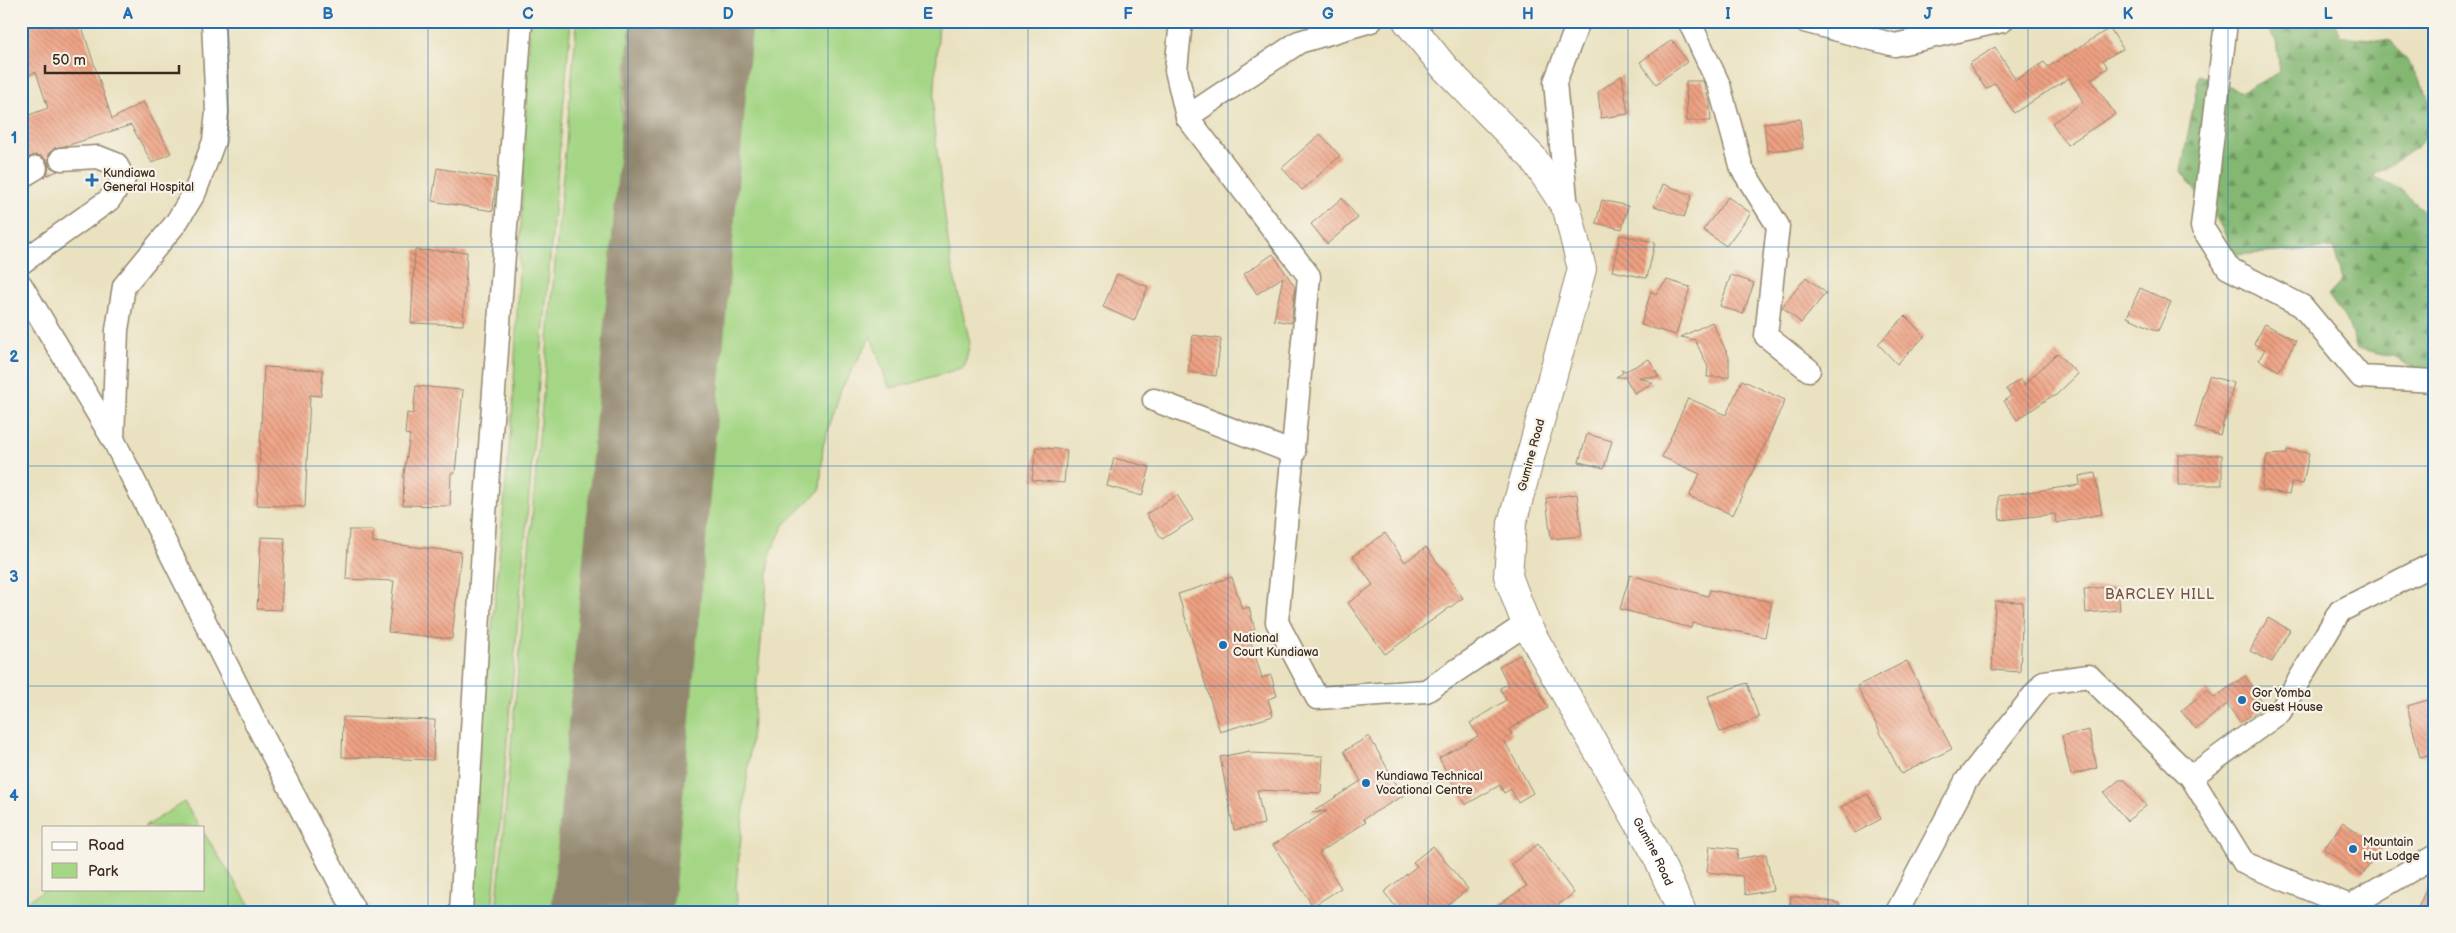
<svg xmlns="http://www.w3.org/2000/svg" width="2456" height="933" font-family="'Balsamiq Sans',sans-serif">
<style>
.green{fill:#a4d685;stroke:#708052}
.forest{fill:url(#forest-firs);stroke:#5f7048}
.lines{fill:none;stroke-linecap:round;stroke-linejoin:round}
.runway{stroke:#92866e;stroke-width:121}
.building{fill:url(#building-back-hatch)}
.minor-casing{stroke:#92866e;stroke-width:25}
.major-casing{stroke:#92866e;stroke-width:30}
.minor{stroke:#fff;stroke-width:22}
.major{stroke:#fff;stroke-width:28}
.grid{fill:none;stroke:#1f6fb2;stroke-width:1;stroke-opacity:0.55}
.poi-dot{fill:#1f6fb2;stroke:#f7f3e8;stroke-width:2}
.labels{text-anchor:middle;stroke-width:4.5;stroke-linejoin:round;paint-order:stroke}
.poi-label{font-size:12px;fill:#3b2a1e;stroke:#f7f3e8;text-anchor:start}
.street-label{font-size:12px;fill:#3b2a1e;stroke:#f7f3e8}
.neighbourhood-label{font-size:14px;letter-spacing:1px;fill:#7a5341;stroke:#f7f3e8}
.neatline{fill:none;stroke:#1f6fb2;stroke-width:2}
.grid-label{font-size:16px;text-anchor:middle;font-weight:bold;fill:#1f6fb2}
</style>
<defs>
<pattern id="forest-firs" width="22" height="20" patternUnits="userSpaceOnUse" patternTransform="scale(1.25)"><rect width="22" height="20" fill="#83b772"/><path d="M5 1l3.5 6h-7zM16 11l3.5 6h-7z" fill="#6c955d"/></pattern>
<pattern id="building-back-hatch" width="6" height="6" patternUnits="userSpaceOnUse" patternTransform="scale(1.25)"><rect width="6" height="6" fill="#eea082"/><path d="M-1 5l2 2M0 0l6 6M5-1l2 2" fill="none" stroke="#c2836a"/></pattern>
</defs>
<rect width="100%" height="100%" fill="#f7f3e8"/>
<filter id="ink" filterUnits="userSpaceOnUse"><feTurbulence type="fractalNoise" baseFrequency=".02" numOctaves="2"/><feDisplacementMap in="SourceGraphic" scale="10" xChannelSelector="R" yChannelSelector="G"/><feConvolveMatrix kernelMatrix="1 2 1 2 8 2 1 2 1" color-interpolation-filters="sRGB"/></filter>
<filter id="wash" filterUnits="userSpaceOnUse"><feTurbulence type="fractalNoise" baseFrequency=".0096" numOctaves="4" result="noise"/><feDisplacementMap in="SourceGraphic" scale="20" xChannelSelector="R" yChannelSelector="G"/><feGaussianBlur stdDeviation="1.12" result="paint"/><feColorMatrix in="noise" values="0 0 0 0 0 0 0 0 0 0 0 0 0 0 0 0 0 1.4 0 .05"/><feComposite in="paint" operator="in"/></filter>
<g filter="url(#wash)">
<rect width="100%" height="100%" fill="#e9e1bf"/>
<g class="green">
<polygon points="530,21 571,21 492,912 471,912 483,699 495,602 513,404"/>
<polygon points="577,21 631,21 622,104 618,226 599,427 583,655 554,912 496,912"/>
<polygon points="733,21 762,21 770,38 789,21 939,21 933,120 951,264 970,343 964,367 910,384 889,388 871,336 841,390 823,446 820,490 784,525 770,554 736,886 738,912 654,912"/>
<polygon points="184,802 200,827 144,827"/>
<polygon points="204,833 254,912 21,912 21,905 46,889 204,889"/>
</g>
<path class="forest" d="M2262,21H2334L2340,36L2391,41C2410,66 2435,94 2435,127L2418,146L2373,176L2400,189L2435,221V385L2396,357L2357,348L2347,321L2328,295L2342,280L2334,248L2235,255L2221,226L2181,171L2199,75L2242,92L2280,72L2276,41Z"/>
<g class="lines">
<polyline class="runway" points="612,912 692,21"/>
</g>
<g id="blocks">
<g class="building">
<polygon points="21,21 80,21 112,119 143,102 171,153 152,163 131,125 69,145 54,148 49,154 48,160 50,167 58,171 47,175 49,167 47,161 42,156 35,155 21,161 21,118 48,108 36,72 21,78"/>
<polygon points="2110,28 2123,49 2103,60 2108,68 2091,79 2115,114 2067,145 2052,123 2083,102 2069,78 2014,113 1995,83 1986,89 1969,64 1995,47 2016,80 2044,62 2048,67"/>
<polygon points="1672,40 1687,62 1656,84 1640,62"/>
<polygon points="1622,75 1628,114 1601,118 1598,92"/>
<polygon points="1686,81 1703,81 1710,103 1711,121 1687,121"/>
<polygon points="1800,119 1803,148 1767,151 1764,123"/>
<polygon points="1320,134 1340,156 1302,190 1282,168"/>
<polygon points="437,168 496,178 493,211 432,201"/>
<polygon points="1663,184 1692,195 1684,217 1654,206"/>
<polygon points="1728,197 1751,213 1726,246 1703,230"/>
<polygon points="1342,198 1358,218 1327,244 1311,224"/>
<polygon points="1602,200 1628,206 1622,229 1596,223"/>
<polygon points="1620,235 1655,242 1647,278 1612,271"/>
<polygon points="415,250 467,252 463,325 411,323"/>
<polygon points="1273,254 1295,287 1291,323 1274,320 1283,277 1257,294 1244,274"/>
<polygon points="1117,274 1148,287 1134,321 1103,307"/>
<polygon points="1731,275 1754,283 1743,314 1720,306"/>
<polygon points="1806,277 1826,293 1801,323 1782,307"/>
<polygon points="1667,280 1690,287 1676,335 1641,325 1651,291 1656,294"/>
<polygon points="2140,288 2171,302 2158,331 2127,317"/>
<polygon points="1905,316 1925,336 1897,364 1878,344"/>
<polygon points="1712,322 1729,357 1729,377 1707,377 1708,367 1695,340 1681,337"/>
<polygon points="2265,324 2296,341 2279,371 2259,360 2265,349 2254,344"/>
<polygon points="1193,335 1221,339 1216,376 1188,372"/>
<polygon points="2057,353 2078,374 2054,397 2052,396 2017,420 2004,401 2011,396 2006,389 2021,379 2024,385"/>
<polygon points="1649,359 1659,377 1639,377 1653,383 1634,393 1625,377 1616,377 1623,373 1621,369 1626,371"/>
<polygon points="264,367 323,370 321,396 310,395 305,507 257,505"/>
<polygon points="2209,376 2234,383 2220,435 2195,428"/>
<polygon points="1742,380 1785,400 1733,515 1689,496 1700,474 1662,457 1688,398 1726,415"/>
<polygon points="416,386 463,390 455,473 451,473 450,506 403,505 404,474 410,435 405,434 407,413 413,414"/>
<polygon points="1587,434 1612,441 1604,468 1579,462"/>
<polygon points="1036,447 1067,450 1064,483 1032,480"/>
<polygon points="2287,450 2309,453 2303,484 2292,482 2289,494 2261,490 2267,455 2287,454"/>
<rect x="2178" y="455" width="44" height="30"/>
<polygon points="1114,458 1150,467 1142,496 1107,486"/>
<polygon points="2095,473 2102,514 2056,523 2055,514 2000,520 1998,496 2080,485 2079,476"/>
<polygon points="1577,494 1582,536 1551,539 1546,498"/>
<polygon points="1177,495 1193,520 1162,539 1146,514"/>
<polygon points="349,530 373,530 373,542 461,552 452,639 388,632 394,581 346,579"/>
<polygon points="1385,533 1405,562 1426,547 1463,598 1385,654 1348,603 1373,585 1353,556"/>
<polygon points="261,537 285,538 281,610 257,609"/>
<polygon points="1630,575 1708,596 1710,590 1772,602 1765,637 1693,623 1691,628 1620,609"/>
<polygon points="1232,577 1242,609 1249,607 1255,630 1248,632 1262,678 1271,675 1277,696 1268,699 1273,716 1220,732 1178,594"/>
<polygon points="2118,586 2120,610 2086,613 2084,589"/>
<polygon points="1995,601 2023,602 2020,672 1992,670"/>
<polygon points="2268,618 2290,630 2272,662 2250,651"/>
<polygon points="1520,655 1548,708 1509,729 1512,734 1504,740 1533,793 1518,802 1511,789 1504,793 1500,785 1465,805 1439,758 1478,736 1470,723 1506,700 1500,688 1508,684 1499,666"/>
<polygon points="1907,661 1952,749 1901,774 1857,686"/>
<polygon points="2245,676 2265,706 2240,723 2227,704 2196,729 2181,711 2207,690 2214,698"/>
<polygon points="1747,683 1759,718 1720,732 1708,696"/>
<polygon points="2435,698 2435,753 2420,757 2407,706"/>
<polygon points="343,717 435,720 433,760 342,757"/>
<polygon points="2089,730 2097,768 2071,775 2062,736"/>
<polygon points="1369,736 1403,796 1363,819 1366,822 1319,853 1341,888 1313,906 1273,845 1327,811 1311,813 1361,781 1344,751"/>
<polygon points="1250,751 1250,753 1323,756 1321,793 1257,790 1264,824 1234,830 1220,757"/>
<polygon points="2119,780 2125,780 2146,806 2127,821 2104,793"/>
<polygon points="1868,794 1881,819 1855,833 1841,807"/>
<polygon points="2343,822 2381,849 2362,875 2324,849"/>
<polygon points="1538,844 1574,893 1549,912 1487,912 1527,886 1511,864"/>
<polygon points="1433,846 1468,889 1439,912 1400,912 1384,892 1417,866 1413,862"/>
<polygon points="1710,846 1738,849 1737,859 1766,854 1773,890 1746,895 1742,876 1707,872"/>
<polygon points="2435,871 2435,912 2416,912 2434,872"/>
<polygon points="1791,896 1839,903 1839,912 1789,912"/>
</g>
</g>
</g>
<g filter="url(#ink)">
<use href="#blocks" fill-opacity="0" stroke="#92866e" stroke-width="1"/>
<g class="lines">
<g class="minor-casing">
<g id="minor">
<polyline points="1181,21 1176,70 1187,117"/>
<polyline points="1371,21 1299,42 1187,117 1309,276 1277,622 1317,698 1426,691 1526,624"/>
<polyline points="1689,21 1719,85 1742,169 1778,226 1766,336 1809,370"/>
<polyline points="1804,21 1895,45 2002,21"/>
<polyline points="2225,21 2225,31 2202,227 2228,268 2302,306 2361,377 2435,381"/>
<polyline points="21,177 36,168"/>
<polyline points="1567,209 1555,82 1579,21"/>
<polyline points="21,263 109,200 124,179 116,164 98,157 61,159"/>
<polyline points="21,285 113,439 257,725 355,912"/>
<polyline points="1154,400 1294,453"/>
<polyline points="113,439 117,330 124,286 176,223 195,192 214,141 217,112 213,21"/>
<polyline points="2191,777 2280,712 2340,611 2435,563"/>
<polyline points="461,912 485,515 521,21"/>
<polyline points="1897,912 1966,781 2044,682 2089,676 2191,777 2244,863 2350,906 2435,856"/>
</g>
</g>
<g class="major-casing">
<g id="major">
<path id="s1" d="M1407,21L1444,67L1533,158L1567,209L1582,269L1512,523L1508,576L1526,624L1655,852L1682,912"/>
</g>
</g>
<use href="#minor" class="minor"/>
<use href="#major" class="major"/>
</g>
</g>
<path class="grid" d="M228,21V912M428,21V912M628,21V912M828,21V912M1028,21V912M1228,21V912M1428,21V912M1628,21V912M1828,21V912M2028,21V912M2228,21V912M21,247H2435M21,466H2435M21,686H2435"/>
<g class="poi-dot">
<path d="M89.5 172.5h5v5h5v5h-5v5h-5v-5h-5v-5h5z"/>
<circle cx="1223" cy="645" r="5"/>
<circle cx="2242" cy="700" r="5"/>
<circle cx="1366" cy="783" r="5"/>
<circle cx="2353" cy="849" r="5"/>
</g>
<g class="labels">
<g class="poi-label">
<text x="103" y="177">Kundiawa<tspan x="103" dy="14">General Hospital</tspan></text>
<text x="1233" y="642">National<tspan x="1233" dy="14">Court Kundiawa</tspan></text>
<text x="2252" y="697">Gor Yomba<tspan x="2252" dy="14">Guest House</tspan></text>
<text x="1376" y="780">Kundiawa Technical<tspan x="1376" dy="14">Vocational Centre</tspan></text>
<text x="2363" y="846">Mountain<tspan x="2363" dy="14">Hut Lodge</tspan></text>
</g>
<g class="street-label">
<text transform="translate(1531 455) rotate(-75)" y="4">Gumine Road</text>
<text dy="4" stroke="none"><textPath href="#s1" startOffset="938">Gumine Road</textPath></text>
</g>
<g class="neighbourhood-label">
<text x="2160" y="599">BARCLEY HILL</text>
</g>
</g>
<rect width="2456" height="933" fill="none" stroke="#f7f3e8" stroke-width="55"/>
<rect x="42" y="826" width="162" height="65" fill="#f7f3e8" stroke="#aca397"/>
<rect x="52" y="842" width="25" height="8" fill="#ffffff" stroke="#aca397"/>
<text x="88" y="850" font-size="15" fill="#3b2a1e">Road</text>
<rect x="52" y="863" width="25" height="15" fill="#a4d685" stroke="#aca397"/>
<text x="88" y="876" font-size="15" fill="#3b2a1e">Park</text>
<path d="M45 65v8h134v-8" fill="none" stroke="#3b2a1e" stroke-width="2.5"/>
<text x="52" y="65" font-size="15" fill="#3b2a1e" stroke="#f7f3e8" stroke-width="4" paint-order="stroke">50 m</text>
<rect x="28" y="28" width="2400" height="878" class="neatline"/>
<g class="grid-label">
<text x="128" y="19">A</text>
<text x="328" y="19">B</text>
<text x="528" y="19">C</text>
<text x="728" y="19">D</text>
<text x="928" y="19">E</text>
<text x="1128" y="19">F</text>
<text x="1328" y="19">G</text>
<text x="1528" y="19">H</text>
<text x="1728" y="19">I</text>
<text x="1928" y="19">J</text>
<text x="2128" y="19">K</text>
<text x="2328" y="19">L</text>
<text x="14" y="143">1</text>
<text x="14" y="362">2</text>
<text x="14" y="582">3</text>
<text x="14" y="801">4</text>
</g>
</svg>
